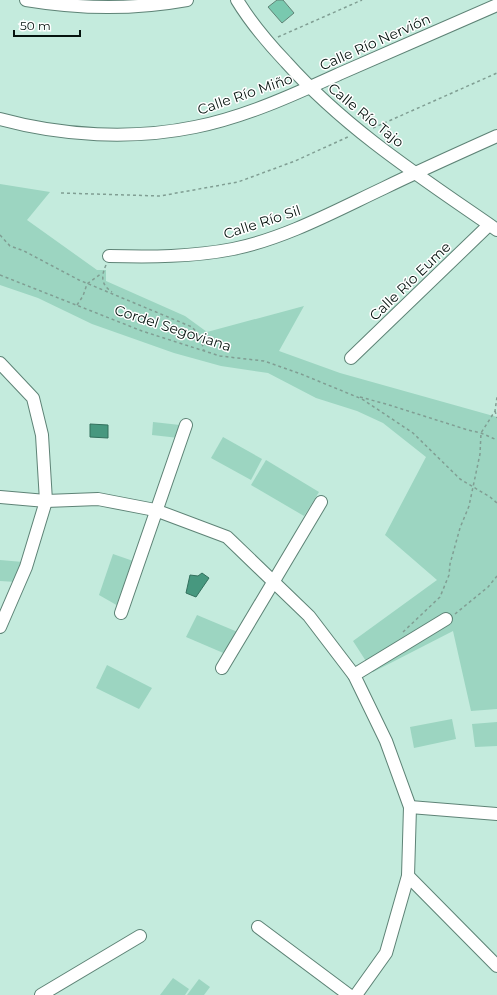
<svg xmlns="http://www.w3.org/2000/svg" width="497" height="995" font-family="Montserrat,sans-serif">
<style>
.green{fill:#9cd5c1}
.water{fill:#47987f;stroke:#33705d}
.building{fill:#79c9af;stroke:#608477}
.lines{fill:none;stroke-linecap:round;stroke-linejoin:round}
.minor-casing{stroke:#5e8376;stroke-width:14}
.path{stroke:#809e93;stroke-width:1.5;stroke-dasharray:3 3;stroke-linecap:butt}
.minor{stroke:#fff;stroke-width:12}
.labels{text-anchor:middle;stroke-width:3;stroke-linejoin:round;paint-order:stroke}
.street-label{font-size:14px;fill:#05130e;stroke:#fff}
</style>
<rect width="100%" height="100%" fill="#c4ebdd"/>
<g class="green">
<polygon points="0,184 50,192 27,220 97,270 106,270 106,281 185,316 207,332 304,306 279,351 340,373 497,417 497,709 471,711 453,631 373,672 353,641 437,580 385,535 426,457 383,423 357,411 316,398 268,373 221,366 174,353 92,324 38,298 0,285"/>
<polygon points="153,422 180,425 179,438 152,435"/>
<polygon points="223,437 262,459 251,480 211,458"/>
<polygon points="266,460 319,492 304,516 251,485"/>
<polygon points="113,554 136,562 120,607 99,595"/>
<polygon points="0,560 23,562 16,582 0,581"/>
<polygon points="197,615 240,633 228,655 186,637"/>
<polygon points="107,665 152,688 139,709 96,688"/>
<polygon points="452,719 456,739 414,748 410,727"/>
<polygon points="497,722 497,746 475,747 472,724"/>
<polygon points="173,978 189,989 185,995 160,995"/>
<polygon points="199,979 210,987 204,995 187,995"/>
</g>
<g class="water">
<polygon points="90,424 108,425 108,438 90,437"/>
<polygon points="202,573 209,578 196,597 186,593 190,575 198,576"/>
</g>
<polygon class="building" points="277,0 283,0 294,13 282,23 268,7"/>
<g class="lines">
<g class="minor-casing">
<g id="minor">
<path d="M26,0C80,9 132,10 187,0"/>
<path d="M237,0C251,23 268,43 286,62C347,130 422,178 497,230"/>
<path d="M0,119C62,136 132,140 195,127C245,117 293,95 339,74C392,51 444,28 497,5"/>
<path d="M109,256C151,257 192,257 233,249C286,238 335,211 384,188C421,170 459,153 497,136"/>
<polyline points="351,358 489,225"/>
<polyline points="0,363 33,398 42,435 46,501 26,567 0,627"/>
<polyline points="0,497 46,501 98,499 155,510 227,537 309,616 354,675 386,741 410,807 408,876 386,953 356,995"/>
<polyline points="121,613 186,425"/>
<polyline points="222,668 321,502"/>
<polyline points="354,675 446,619"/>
<polyline points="410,807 497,814"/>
<polyline points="408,876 497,966"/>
<polyline points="258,927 349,995"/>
<polyline points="41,995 140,936"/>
</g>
</g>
<g class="path">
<polyline points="278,37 362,0"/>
<polyline points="373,128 497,73"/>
<polyline points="61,193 160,196 238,182 295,161 350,136"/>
<polyline points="0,235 10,246 24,251 79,280 192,327 200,336 204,351"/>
<path d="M106,265C101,276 101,285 112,292"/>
<polyline points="0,275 142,331 220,356 264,361 301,374 362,399 413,433 460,479 490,497 497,503"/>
<polyline points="77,305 83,296 87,284 102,273"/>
<polyline points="360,397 386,404 468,430 481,433 497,440"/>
<polyline points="495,411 497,418"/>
<polyline points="455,614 488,587 497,576"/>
<polyline points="403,632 440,597 449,575 450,564 460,528 469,506 480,454 481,433 495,411 497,397"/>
</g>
<use href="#minor" class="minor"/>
</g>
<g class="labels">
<g class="street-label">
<text transform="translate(375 42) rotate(-24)" y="5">Calle Río Nervión</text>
<text transform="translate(245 94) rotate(-19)" y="5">Calle Río Miño</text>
<text transform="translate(366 115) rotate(39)" y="5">Calle Río Tajo</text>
<text transform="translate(262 222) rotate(-18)" y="5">Calle Río Sil</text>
<text transform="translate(410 281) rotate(-44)" y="5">Calle Río Eume</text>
<text transform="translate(173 328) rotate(18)" y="5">Cordel Segoviana</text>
</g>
</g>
<path d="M14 30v6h66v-6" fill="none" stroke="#05130e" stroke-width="2"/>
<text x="20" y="30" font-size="12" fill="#05130e" stroke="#ffffff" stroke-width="3" paint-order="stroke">50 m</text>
</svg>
